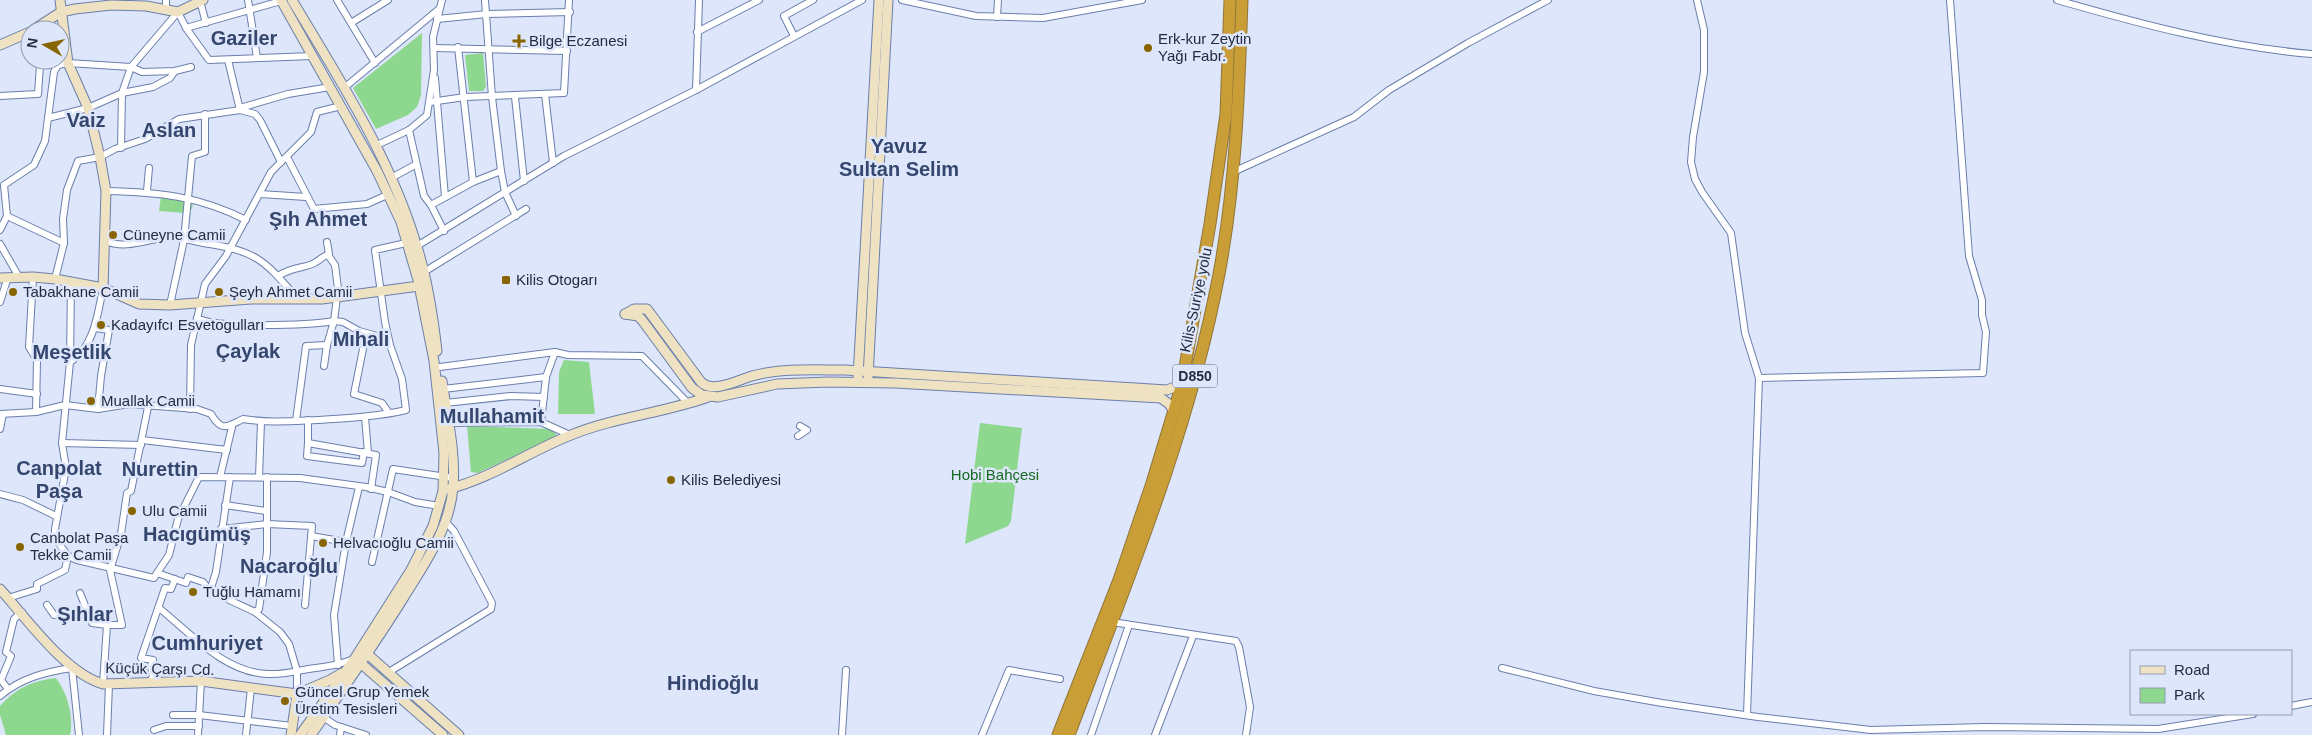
<svg xmlns="http://www.w3.org/2000/svg" width="2312" height="735" font-family="Arial,sans-serif">
<style>
.green{fill:#8dd88e}
.lines{fill:none;stroke-linecap:round;stroke-linejoin:round}
.street-casing{stroke:#6a7fab;stroke-width:8}
.secondary-casing{stroke:#6a7fab;stroke-width:11}
.highway-casing{stroke:#90763a;stroke-width:13}
.street{stroke:#fff;stroke-width:6}
.secondary{stroke:#efe2c3;stroke-width:9}
.highway{stroke:#ca9e37;stroke-width:11}
.poi-dot{fill:#896502;stroke:#dde6fa;stroke-width:2}
.labels{text-anchor:middle;stroke-width:5;stroke-linejoin:round;paint-order:stroke}
.shield{fill:#dde6fa;stroke:#5c6477;stroke-width:1}
.shield-label{font-size:14px;font-weight:bold;fill:#242c3f}
.poi-label{font-size:15px;fill:#242c3f;stroke:#dde6fa;text-anchor:start}
.street-label{font-size:15px;fill:#242c3f;stroke:#dde6fa}
.park-label{font-size:15px;fill:#196922;stroke:#dde6fa}
.district-label{font-size:20px;font-weight:bold;fill:#35476e;stroke:#dde6fa}
</style>
<rect width="100%" height="100%" fill="#dde6fa"/>
<g class="green">
<polygon points="422,33 421,95 417,107 408,115 376,129 353,88"/>
<polygon points="483,53 486,87 483,91 469,91 465,55"/>
<polygon points="161,196 193,202 192,209 184,209 184,213 159,211"/>
<polygon points="564,360 589,362 595,414 558,414 559,372"/>
<polygon points="980,423 1022,428 1011,521 1008,526 965,544"/>
<polygon points="467,426 552,429 557,436 478,473 471,472"/>
<path d="M56,678C67,693 74,716 70,735H6L0,715V706C16,688 32,681 56,678Z"/>
</g>
<g class="lines">
<g class="street-casing">
<g id="street">
<polyline points="248,0 257,58"/>
<polyline points="337,0 375,63"/>
<polyline points="485,0 492,97 501,171 505,192 516,216"/>
<polyline points="902,0 976,16 1043,18 1142,0"/>
<polyline points="1697,0 1704,30 1704,72 1693,137 1691,162 1695,179 1702,192 1731,233 1745,333 1759,378 1747,715"/>
<path d="M2057,0C2140,24 2226,47 2312,54"/>
<polyline points="200,1 206,23"/>
<polyline points="166,9 166,0"/>
<polyline points="997,17 998,0"/>
<polyline points="437,19 487,14 570,12"/>
<polyline points="351,23 388,0"/>
<polyline points="186,28 281,1"/>
<polyline points="697,32 759,0"/>
<polyline points="794,36 784,16 813,0"/>
<polyline points="458,47 473,182"/>
<polyline points="434,48 567,51"/>
<polyline points="228,60 240,110"/>
<polyline points="435,78 445,197"/>
<polyline points="344,88 439,9"/>
<polyline points="696,90 699,0"/>
<polyline points="545,94 553,163"/>
<polyline points="0,96 38,94 40,65 58,65"/>
<polyline points="515,97 524,181"/>
<polyline points="430,102 465,97 564,93 569,0"/>
<polyline points="240,108 288,94 330,87"/>
<polyline points="48,118 88,108 122,93 153,87 170,78 175,71"/>
<polyline points="409,130 424,196 431,205 444,231"/>
<polyline points="375,146 409,130 427,115 434,70 433,37 442,0"/>
<polyline points="121,148 122,93 131,67 178,12 186,28 209,60 312,56"/>
<polyline points="287,157 314,209 367,204 387,195"/>
<polyline points="1233,172 1354,117 1389,90 1468,43 1548,0"/>
<polyline points="391,178 415,165"/>
<path d="M106,191C158,192 199,196 246,220"/>
<polyline points="147,191 149,168"/>
<polyline points="260,194 306,197"/>
<polyline points="431,205 473,182 501,171"/>
<polyline points="7,216 64,243"/>
<polyline points="0,230 7,216 4,185 34,165 45,141 54,72 58,65 68,63 131,67 142,72 175,71 191,67"/>
<path d="M105,241C127,250 147,239 169,237C180,237 192,241 203,243C257,251 263,259 298,299"/>
<polyline points="0,244 19,277"/>
<polyline points="417,246 564,156 696,90 862,0"/>
<polyline points="328,255 335,265 339,296"/>
<polyline points="424,272 526,209"/>
<path d="M278,276C293,266 305,269 316,262C321,259 323,256 329,254L327,242"/>
<polyline points="33,277 29,347 37,360 36,412"/>
<polyline points="55,279 64,243 63,219 67,190 78,161 100,157 115,149 145,139 179,119 240,110 255,114 260,120 281,162"/>
<path d="M103,288C98,313 94,348 70,362L62,443L66,468L55,529V538L68,556L77,560L154,578L157,573L186,583L188,577L203,582L210,591L255,612L280,632L289,644L297,671V694"/>
<polyline points="337,297 334,321 343,322 359,331 388,339"/>
<polyline points="0,302 7,280"/>
<polyline points="170,305 184,240 192,156 205,152 205,114"/>
<path d="M197,318C216,329 310,325 334,321L327,345L324,366"/>
<polyline points="95,328 109,330 101,376 98,409"/>
<polyline points="366,334 354,394 382,403 389,413"/>
<polyline points="70,362 71,283"/>
<polyline points="440,367 555,352 568,355 642,356 688,403"/>
<polyline points="1759,378 1983,373 1986,332 1982,315 1982,300 1969,256 1950,0"/>
<polyline points="0,389 37,394"/>
<polyline points="443,389 546,377"/>
<polyline points="445,403 511,396 544,397"/>
<polyline points="190,409 191,345 205,284 226,256 271,172 311,132 317,112 341,106"/>
<path d="M0,414L36,412L65,405L98,409L129,404L197,409L211,414C222,433 228,426 243,419C268,423 292,421 317,420C347,418 376,417 406,410L402,379L390,345L385,322L375,250L406,243"/>
<polyline points="365,417 368,453"/>
<polyline points="308,420 308,443 376,455 371,489"/>
<polyline points="296,421 306,346 327,345"/>
<polyline points="541,422 546,377 555,352"/>
<polyline points="448,423 541,422 570,435"/>
<polyline points="0,429 3,414"/>
<polyline points="798,436 807,430 800,426"/>
<polyline points="142,440 227,450"/>
<polyline points="62,443 141,445"/>
<polyline points="308,443 307,456 362,463 364,452"/>
<polyline points="220,477 232,427"/>
<polyline points="259,477 261,422"/>
<polyline points="0,494 23,500 56,516"/>
<polyline points="225,505 266,511"/>
<polyline points="221,529 267,524 312,526 305,605"/>
<polyline points="311,536 346,542"/>
<polyline points="372,562 393,469 453,478"/>
<polyline points="157,573 169,555 178,519 199,477 300,478 366,487 388,492 415,502 439,506"/>
<polyline points="210,591 216,572 230,477"/>
<polyline points="80,593 92,623 107,625 103,684"/>
<polyline points="8,598 37,589 37,584 65,570 68,556"/>
<polyline points="47,605 54,615 88,618"/>
<path d="M159,608C190,633 225,673 268,674C282,675 296,671 309,669C328,666 336,666 354,659"/>
<polyline points="255,612 259,609 267,552 267,477"/>
<polyline points="1112,622 1236,641 1239,647 1250,707 1246,735"/>
<polyline points="107,625 122,625 110,570 121,534 127,493 131,491 148,407"/>
<polyline points="338,665 334,615 346,542 359,487"/>
<polyline points="1502,668 1594,691 1662,703 1758,717 1871,730 1984,727 2158,729 2253,714"/>
<polyline points="389,672 491,609 492,603 454,531 445,521"/>
<polyline points="150,681 153,677 151,667 153,660 141,658 165,588 171,589 175,579"/>
<polyline points="8,689 1,680 11,656 6,652 14,619 22,612"/>
<path d="M0,696C21,678 45,672 72,668L79,735"/>
<polyline points="2291,706 2312,702"/>
<polyline points="173,715 199,715 292,726"/>
<polyline points="323,717 335,725 366,735"/>
<polyline points="154,730 166,726 199,726"/>
<polyline points="107,735 109,684"/>
<polyline points="198,735 201,681"/>
<polyline points="246,735 251,688"/>
<polyline points="340,735 341,727"/>
<polyline points="842,735 846,670"/>
<polyline points="982,735 1009,670 1060,679"/>
<polyline points="1091,735 1129,625"/>
<polyline points="1155,735 1193,636"/>
</g>
</g>
<g class="secondary-casing">
<g id="secondary">
<polyline points="60,0 68,63 88,108 100,157 106,191 103,288"/>
<polyline points="281,0 377,171 401,222 418,280 434,361 444,453 443,491 433,526 411,570 355,658 300,735"/>
<path d="M292,0C339,79 391,158 417,247C428,281 433,316 437,351"/>
<polyline points="33,30 61,12 75,9 111,5 146,6 178,12 203,0"/>
<polyline points="0,45 30,32"/>
<polyline points="0,278 33,277 55,279 103,288 139,304 170,305 251,299 322,299 419,286"/>
<path d="M625,314L634,309H647L701,382C713,394 738,380 752,376C781,368 814,370 845,370L1167,390L1182,384"/>
<polyline points="625,314 638,316 642,320 692,388 702,395 718,397 777,384 828,382 895,383 1161,398 1169,404 1174,411"/>
<polyline points="858,377 879,0"/>
<polyline points="868,377 888,0"/>
<path d="M448,489C492,478 530,451 571,435C615,417 664,413 708,397"/>
<path d="M0,589C27,619 65,673 103,684L201,681L297,694L330,680L342,673"/>
<polyline points="364,651 459,735"/>
<polyline points="357,660 443,735"/>
<polyline points="291,735 297,694"/>
<path d="M311,735C343,689 375,644 404,597C425,563 450,528 453,487C456,452 447,416 442,381"/>
</g>
</g>
<g class="highway-casing">
<g id="highway">
<polyline points="1058,735 1119,580 1152,483 1182,384 1210,224 1226,114 1230,0"/>
<path d="M1069,735C1126,584 1189,433 1219,274C1236,184 1239,91 1242,0"/>
</g>
</g>
<use href="#street" class="street"/>
<use href="#secondary" class="secondary"/>
<use href="#highway" class="highway"/>
</g>
<g class="poi-dot">
<path d="M516.5 33.5h5v5h5v5h-5v5h-5v-5h-5v-5h5z"/>
<circle cx="1148" cy="48" r="5"/>
<circle cx="113" cy="235" r="5"/>
<rect x="501" y="275" width="10" height="10" rx="2.5"/>
<circle cx="13" cy="292" r="5"/>
<circle cx="219" cy="292" r="5"/>
<circle cx="101" cy="325" r="5"/>
<circle cx="91" cy="401" r="5"/>
<circle cx="671" cy="480" r="5"/>
<circle cx="132" cy="511" r="5"/>
<circle cx="323" cy="543" r="5"/>
<circle cx="20" cy="547" r="5"/>
<circle cx="193" cy="592" r="5"/>
<circle cx="285" cy="701" r="5"/>
</g>
<g class="labels">
<rect class="shield" x="1172.5" y="364.5" width="45" height="23" rx="4"/>
<g class="shield-label">
<text x="1195" y="381">D850</text>
</g>
<g class="poi-label">
<text x="1158" y="44">Erk-kur Zeytin<tspan x="1158" dy="17">Yağı Fabr.</tspan></text>
<text x="529" y="46">Bilge Eczanesi</text>
<text x="123" y="240">Cüneyne Camii</text>
<text x="516" y="285">Kilis Otogarı</text>
<text x="23" y="297">Tabakhane Camii</text>
<text x="229" y="297">Şeyh Ahmet Camii</text>
<text x="111" y="330">Kadayıfcı Esvetogulları</text>
<text x="101" y="406">Muallak Camii</text>
<text x="681" y="485">Kilis Belediyesi</text>
<text x="142" y="516">Ulu Camii</text>
<text x="30" y="543">Canbolat Paşa<tspan x="30" dy="17">Tekke Camii</tspan></text>
<text x="333" y="548">Helvacıoğlu Camii</text>
<text x="203" y="597">Tuğlu Hamamı</text>
<text x="295" y="697">Güncel Grup Yemek<tspan x="295" dy="17">Üretim Tesisleri</tspan></text>
</g>
<g class="street-label">
<text transform="translate(1196 300) rotate(-78)" y="5">Kilis-Suriye yolu</text>
<text transform="translate(160 669) rotate(1)" y="5">Küçük Çarşı Cd.</text>
</g>
<g class="park-label">
<text x="995" y="480">Hobi Bahçesi</text>
</g>
<g class="district-label">
<text x="244" y="45">Gaziler</text>
<text x="86" y="127">Vaiz</text>
<text x="169" y="137">Aslan</text>
<text x="899" y="153">Yavuz<tspan x="899" dy="23">Sultan Selim</tspan></text>
<text x="318" y="226">Şıh Ahmet</text>
<text x="361" y="346">Mıhali</text>
<text x="248" y="358">Çaylak</text>
<text x="72" y="359">Meşetlik</text>
<text x="492" y="423">Mullahamit</text>
<text x="59" y="475">Canpolat<tspan x="59" dy="23">Paşa</tspan></text>
<text x="160" y="476">Nurettin</text>
<text x="197" y="541">Hacıgümüş</text>
<text x="289" y="573">Nacaroğlu</text>
<text x="85" y="621">Şıhlar</text>
<text x="207" y="650">Cumhuriyet</text>
<text x="713" y="690">Hindioğlu</text>
</g>
</g>
<rect x="2130" y="650" width="162" height="65" fill="#dde6fa" stroke="#939caf"/>
<rect x="2140" y="666" width="25" height="8" fill="#efe2c3" stroke="#939caf"/>
<text x="2174" y="675" font-size="15" fill="#242c3f">Road</text>
<rect x="2140" y="688" width="25" height="15" fill="#8dd88e" stroke="#939caf"/>
<text x="2174" y="700" font-size="15" fill="#242c3f">Park</text>
<g transform="translate(45 45) rotate(279)"><circle r="24" fill="#dde6fa" stroke="#939caf"/>
<path d="M0-4L9 19L0 12L-9 19Z" fill="#896502"/>
<text y="-8" font-size="14" font-weight="bold" text-anchor="middle" fill="#242c3f">N</text>
</g>
</svg>
